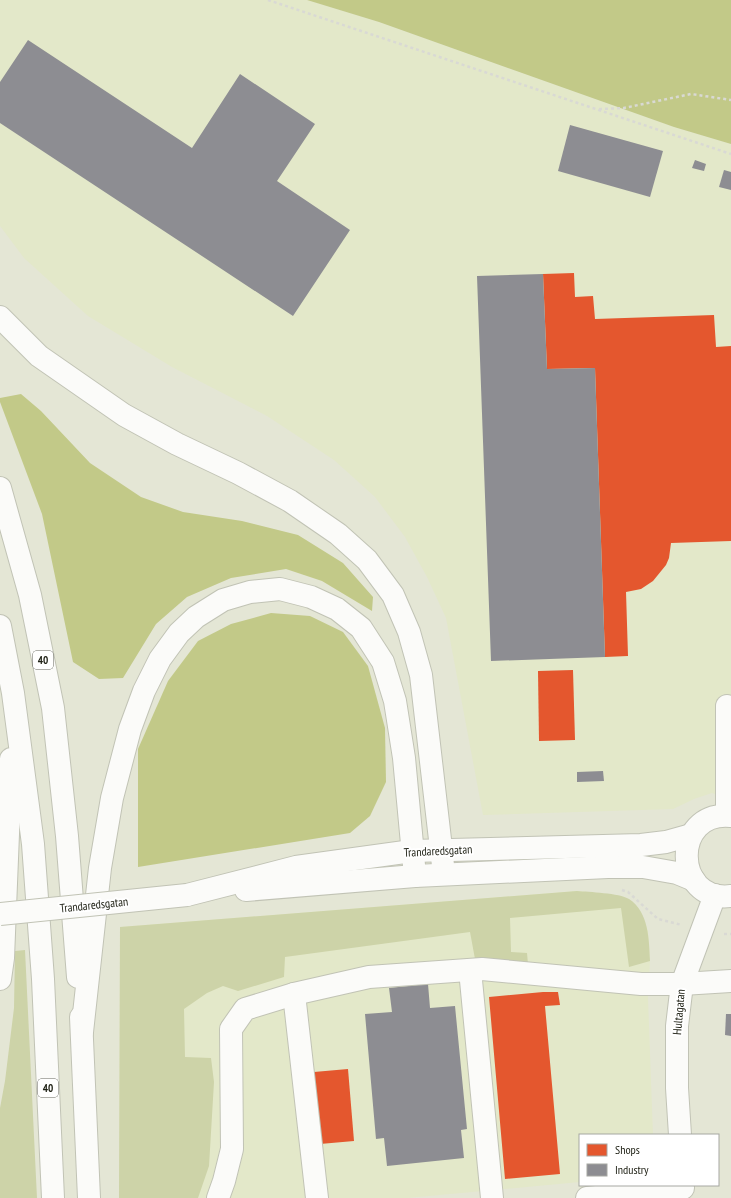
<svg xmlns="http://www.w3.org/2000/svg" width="731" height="1198" font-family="'PT Sans Narrow',sans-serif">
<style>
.built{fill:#e3e8c9}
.green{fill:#cdd3a8}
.forest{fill:#c2c988}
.shops{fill:#e4572e}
.industry{fill:#8d8d92}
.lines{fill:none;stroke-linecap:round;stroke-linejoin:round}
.minor-casing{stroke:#c1c3b5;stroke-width:24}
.highway-casing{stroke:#c1c3b5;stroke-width:24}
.path{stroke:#d9d9d4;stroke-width:2.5;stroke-dasharray:3 3;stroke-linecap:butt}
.minor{stroke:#fbfbf9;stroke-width:22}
.highway{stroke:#fbfbf9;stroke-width:22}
.minor-bridge-casing{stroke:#c1c3b5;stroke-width:24;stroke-linecap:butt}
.minor-bridge{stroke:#fbfbf9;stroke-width:22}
.labels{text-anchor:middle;stroke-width:4;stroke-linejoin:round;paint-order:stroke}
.shield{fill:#fff;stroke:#64655d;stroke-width:1}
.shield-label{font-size:11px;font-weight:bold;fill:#212317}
.street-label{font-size:12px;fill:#212317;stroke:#fff}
</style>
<rect width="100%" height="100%" fill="#e4e6d5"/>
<g class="built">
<polygon points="0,0 307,0 379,22 674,127 731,144 731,800 712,793 694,799 673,809 483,815 446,618 427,577 405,537 375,497 334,460 267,416 172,367 88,316 24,258 0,226"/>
<polygon points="577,891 620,896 629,899 641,912 648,931 650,961 648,998 653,1135 580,1135 580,1182 407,1198 119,1198 120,927"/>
</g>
<g class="green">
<path d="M577,891C589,892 619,893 629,899C649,912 649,940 650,961L629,967L621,908L510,918L511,952L527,953L528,964L475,959L470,932L285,957L284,977L238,991L223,986L207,993L184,1009L185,1057L211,1058L214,1082L209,1166L198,1198H119L120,927Z"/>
<polygon points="25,950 37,1198 0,1198 0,1108 5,1081 14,1008 15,951"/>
</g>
<g class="forest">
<polygon points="307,0 731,0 731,144 674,127 379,22"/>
<polygon points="21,394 41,411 90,463 141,497 183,512 242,521 298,535 343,563 373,597 372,611 322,581 286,569 231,578 187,597 156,624 123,678 99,679 73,662 42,514 0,402 0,398"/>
<polygon points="271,613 310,616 343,632 368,666 385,728 386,782 370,816 350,833 138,867 138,749 168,681 198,641 231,624"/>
</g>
<g class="shops">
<polygon points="574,273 575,297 593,296 595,319 714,315 716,347 731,346 731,541 671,543 669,558 666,565 653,581 641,589 626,592 628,656 605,657 595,368 547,369 543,274"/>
<polygon points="573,670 575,740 539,741 538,671"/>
<polygon points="543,992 558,992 560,1005 545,1006 560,1174 505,1179 489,997"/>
<polygon points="348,1069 354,1141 320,1144 314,1072"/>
</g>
<g class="industry">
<polygon points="28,40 192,148 240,74 315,124 277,181 350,230 293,316 0,123 0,82"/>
<polygon points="570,125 663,151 650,197 558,171"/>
<polygon points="695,160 706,164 704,171 692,168"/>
<polygon points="724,170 731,172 731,190 719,187"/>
<polygon points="543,274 547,369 595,368 605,657 491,661 477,276"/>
<polygon points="603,771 604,781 577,782 577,772"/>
<polygon points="428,984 430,1008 455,1006 467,1129 461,1130 464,1158 387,1166 384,1138 376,1139 365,1014 392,1012 389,988"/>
<polygon points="726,1014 731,1014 731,1036 725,1035"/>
</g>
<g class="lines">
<g class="minor-casing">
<g id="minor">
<polyline points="727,815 727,706"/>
<path d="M731,816C671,810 673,903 731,896"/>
<polyline points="246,890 415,876 608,867 643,867 677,873 694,880"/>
<polyline points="187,895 296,867 412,851 641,845 666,842 691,835"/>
<polyline points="470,970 492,1198"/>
<polyline points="294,994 317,1198"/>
<polyline points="680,1135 677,1088 677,1026 682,984 715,895"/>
<polyline points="218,1198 224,1181 232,1149 231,1029 245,1009 294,994 369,977 482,969 641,984 682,984 731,981"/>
<polyline points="587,1198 683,1188"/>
</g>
</g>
<g class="highway-casing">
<g id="highway">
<polyline points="0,317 39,356 124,415 177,444 238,473 290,501 338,534 367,560 393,595 409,632 421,675 444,874"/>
<polyline points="0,488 30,595 53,708 67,836 78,977"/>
<polyline points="0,626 13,693 33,844 43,979 53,1198"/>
<polyline points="0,979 3,958 11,759"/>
<polyline points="81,1017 89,1198"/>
<polyline points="82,1032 100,868 112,798 130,729 144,691 160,659 179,633 196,617 223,600 250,592 280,589 311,597 337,609 361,628 383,662 395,701 404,758 415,876"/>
</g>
</g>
<g class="path">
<polyline points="268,0 731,154"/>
<polyline points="599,109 624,108 691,94 731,100"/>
<polyline points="622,890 628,892 658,919 682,925"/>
<polyline points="724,934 731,934"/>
</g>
<use href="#minor" class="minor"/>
<use href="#highway" class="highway"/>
<g class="minor-bridge-casing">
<polyline id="minor-bridge" points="0,914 187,895"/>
</g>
<use href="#minor-bridge" class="minor-bridge"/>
</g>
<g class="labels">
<g class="shield">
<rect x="33" y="651" width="20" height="18" rx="3"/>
<rect x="38" y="1079" width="20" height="18" rx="3"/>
</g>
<g class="shield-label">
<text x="43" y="664">40</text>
<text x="48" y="1092">40</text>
</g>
<g class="street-label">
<text transform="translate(438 851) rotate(-3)" y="4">Trandaredsgatan</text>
<text transform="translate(94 905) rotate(-6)" y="4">Trandaredsgatan</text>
<text transform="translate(679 1012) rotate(-85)" y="4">Hultagatan</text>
</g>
</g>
<rect x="579" y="1134" width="140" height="52" fill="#ffffff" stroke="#a6a7a2"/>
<rect x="587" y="1144" width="20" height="12" fill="#e4572e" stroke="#a6a7a2"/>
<text x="615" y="1154" font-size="12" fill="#212317">Shops</text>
<rect x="587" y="1164" width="20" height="12" fill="#8d8d92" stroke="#a6a7a2"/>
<text x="615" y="1174" font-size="12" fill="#212317">Industry</text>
</svg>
